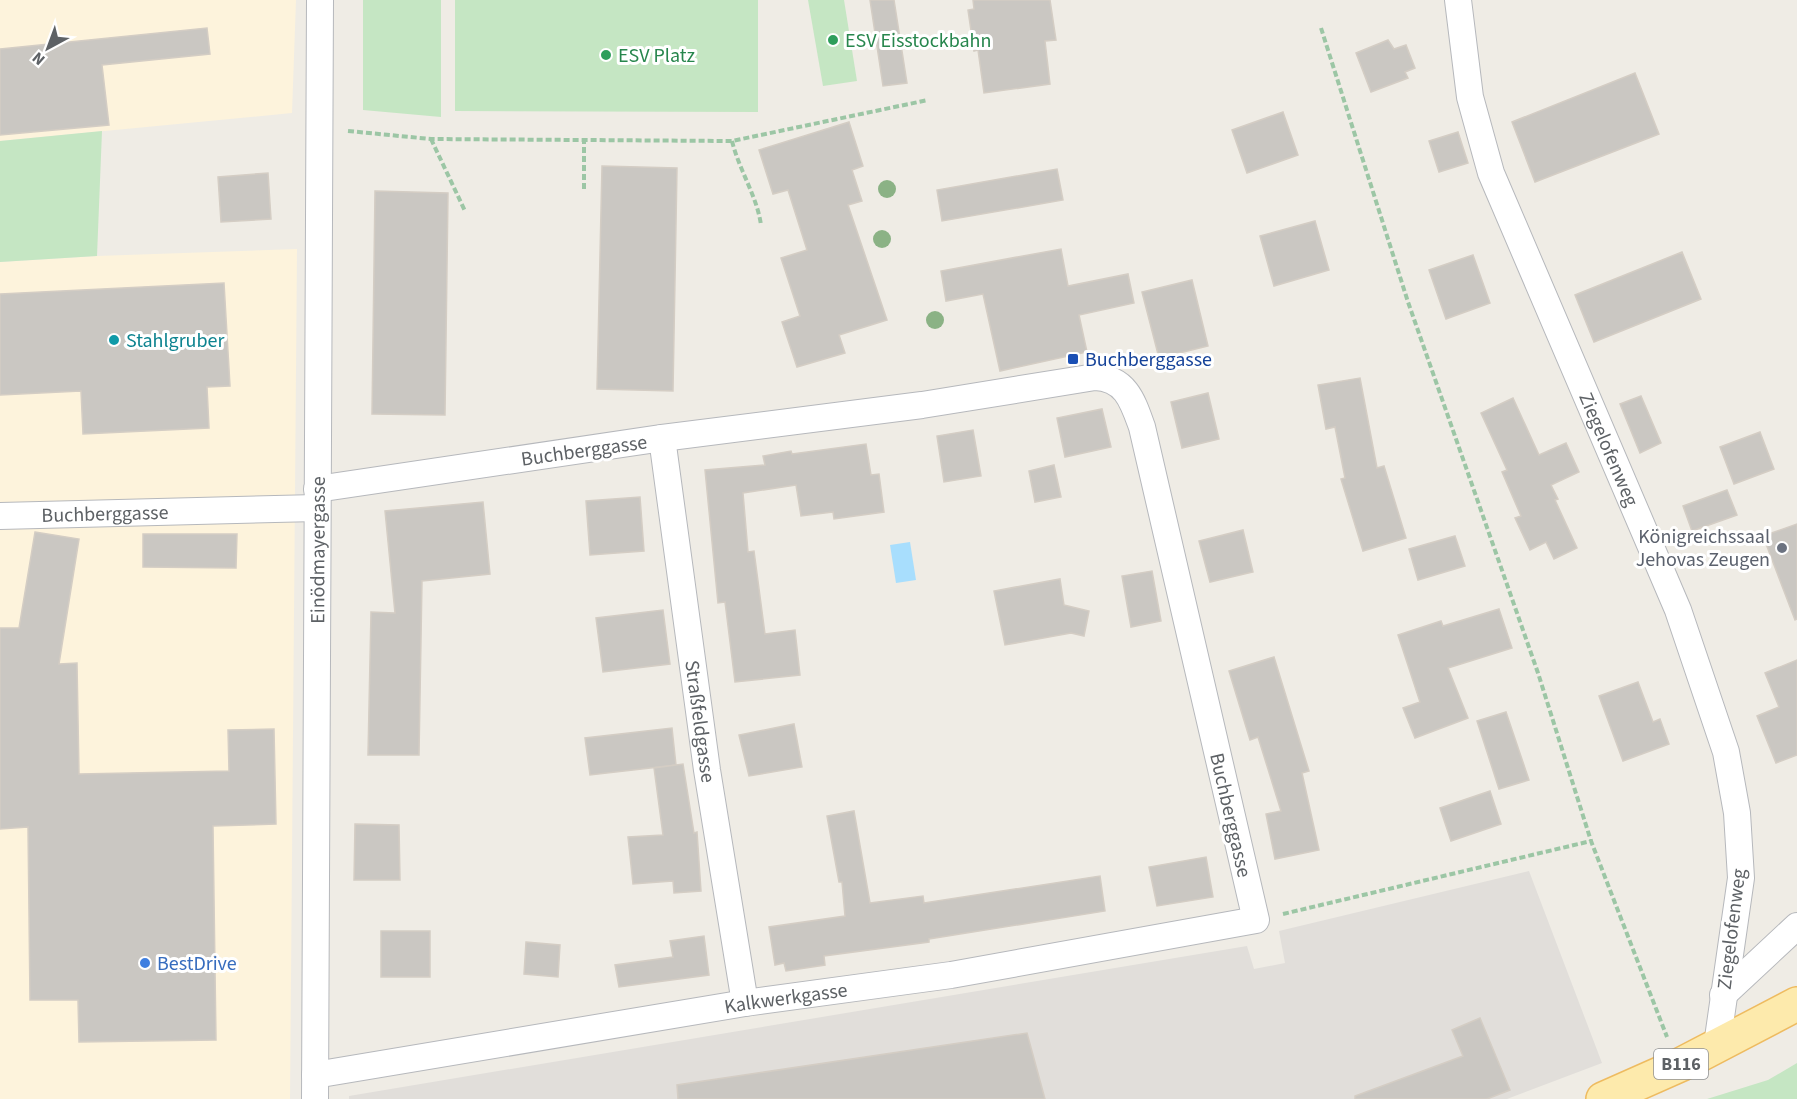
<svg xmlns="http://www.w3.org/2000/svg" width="1797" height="1099" font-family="'Source Sans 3',sans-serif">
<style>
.commercial{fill:#fdf3dc}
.industrial{fill:#e1deda}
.green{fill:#c5e6c3}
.water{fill:#a8defd}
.building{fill:#cac7c2;stroke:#d4cdc4;stroke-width:1.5}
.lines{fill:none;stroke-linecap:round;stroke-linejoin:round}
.street-casing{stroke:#b6b8bc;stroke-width:28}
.primary-casing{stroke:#eebb60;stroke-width:36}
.path{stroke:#9cc6a5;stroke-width:4;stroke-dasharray:6 3;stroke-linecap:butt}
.street{stroke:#fff;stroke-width:26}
.primary{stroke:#fdeaac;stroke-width:33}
.tree{fill:#8bb285}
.leisure-dot{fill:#2e9e5b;stroke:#fff;stroke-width:2}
.culture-dot{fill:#0f9aa8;stroke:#fff;stroke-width:2}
.transit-dot{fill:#1a4fb4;stroke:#fff;stroke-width:2}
.worship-dot{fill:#6b7280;stroke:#fff;stroke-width:2}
.shop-dot{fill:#3f7fe0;stroke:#fff;stroke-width:2}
.labels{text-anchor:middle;stroke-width:6;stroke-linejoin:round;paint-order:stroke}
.shield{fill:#fff;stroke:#8e9093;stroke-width:1.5}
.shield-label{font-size:18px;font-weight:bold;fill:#5d6165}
.leisure-label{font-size:20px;fill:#27864d;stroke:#fff;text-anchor:start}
.culture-label{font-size:20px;fill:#0d838f;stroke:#fff;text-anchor:start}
.transit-label{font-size:20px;fill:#164399;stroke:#fff;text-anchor:start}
.street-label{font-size:20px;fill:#5d6165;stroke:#fff}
.worship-label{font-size:20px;fill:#5b616d;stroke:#fff;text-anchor:end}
.shop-label{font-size:20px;fill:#366cbe;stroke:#fff;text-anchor:start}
</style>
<rect width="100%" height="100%" fill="#efece5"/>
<g class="commercial">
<polygon points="0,0 296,0 292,113 0,141"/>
<polygon points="297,249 290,1099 0,1099 0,262 97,256"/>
</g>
<polygon class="industrial" points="1529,871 1602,1063 1507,1099 349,1099 349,1096 1247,946 1254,969 1285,963 1279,931"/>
<g class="green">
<polygon points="363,0 441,0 441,117 363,110"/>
<polygon points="455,0 758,0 758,112 455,111"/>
<polygon points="808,0 844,0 857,81 823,86"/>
<polygon points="102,131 97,256 0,262 0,141"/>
<polygon points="1797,1063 1797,1099 1707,1099 1768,1080"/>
</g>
<polygon class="water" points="910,542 916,580 896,583 890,545"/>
<g class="building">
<polygon points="870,0 894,0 907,83 883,86"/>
<polygon points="973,0 1050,0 1056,40 1045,41 1050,84 984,93 978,50 974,51 968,10 974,9"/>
<polygon points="207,28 210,54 102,65 109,125 0,135 0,49"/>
<polygon points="1388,40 1394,49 1406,45 1415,68 1405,72 1408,78 1371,92 1356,53"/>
<polygon points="1635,73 1659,134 1535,182 1512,122"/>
<polygon points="1283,112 1298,155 1247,173 1232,130"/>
<polygon points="849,122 863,166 852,170 862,201 848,205 887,320 839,335 845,353 797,367 782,322 800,316 781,258 807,250 788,190 773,194 759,150"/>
<polygon points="1458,132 1468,163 1439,172 1429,141"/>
<polygon points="602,166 677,168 673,391 597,389"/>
<polygon points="1057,169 1063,200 942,221 937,190"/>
<polygon points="268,173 271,219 221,222 218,177"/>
<polygon points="375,191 448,193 445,415 372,414"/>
<polygon points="1315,221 1329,270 1274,286 1260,236"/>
<polygon points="1061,249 1068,286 1128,274 1134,303 1079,315 1087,352 1000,371 983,294 946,301 941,271"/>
<polygon points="1682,252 1701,299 1594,342 1575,295"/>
<polygon points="1473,255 1490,303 1446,319 1429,270"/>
<polygon points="1192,280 1208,346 1159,358 1142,292"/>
<polygon points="224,283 230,386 207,387 209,428 83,434 81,391 0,395 0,294"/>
<polygon points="1360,378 1377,468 1384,466 1406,538 1363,551 1341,479 1345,478 1335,427 1326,429 1318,385"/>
<polygon points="1208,393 1219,439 1182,448 1171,402"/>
<polygon points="1641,396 1661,443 1640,453 1620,404"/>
<polygon points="1513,398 1539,455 1566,443 1579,472 1551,485 1558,499 1555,500 1577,548 1554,559 1546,542 1530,550 1515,518 1521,516 1502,472 1507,470 1481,413"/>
<polygon points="1102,409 1111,447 1065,457 1057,418"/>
<polygon points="973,430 981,476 944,482 937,436"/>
<polygon points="1760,432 1774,469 1734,484 1720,447"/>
<polygon points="866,444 871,475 879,474 884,512 834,519 833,512 801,516 796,485 743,493 748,552 754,551 765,634 795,630 800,675 735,682 725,602 718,603 705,470 765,465 763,456 791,451 792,454"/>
<polygon points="1054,465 1061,497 1035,502 1029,471"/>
<polygon points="1727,490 1737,515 1692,531 1683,506"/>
<polygon points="640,497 644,551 590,555 586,501"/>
<polygon points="483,502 490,574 422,581 419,755 368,755 371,612 395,613 385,511"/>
<polygon points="1797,524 1797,619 1795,620 1763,536"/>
<polygon points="1243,530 1253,572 1210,582 1199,541"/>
<polygon points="35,532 79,539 59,664 77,663 79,774 229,771 228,730 274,729 276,824 213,826 216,1040 79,1042 78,1000 30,1000 28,827 0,829 0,628 19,628"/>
<polygon points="143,534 237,534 236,568 143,567"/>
<polygon points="1455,536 1465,566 1418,580 1409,549"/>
<polygon points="1152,571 1161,621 1131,627 1122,576"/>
<polygon points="1060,579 1064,605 1089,611 1084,636 1071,633 1005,645 994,591"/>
<polygon points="1499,609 1512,648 1448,668 1468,718 1415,738 1403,708 1420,702 1398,635 1441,621 1443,626"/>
<polygon points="663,610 670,664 603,672 596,618"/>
<polygon points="1274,657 1309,771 1302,773 1319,850 1275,859 1266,814 1281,811 1258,737 1250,740 1229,671"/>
<polygon points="1797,660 1797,755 1776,763 1757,716 1779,707 1765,673"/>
<polygon points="1638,682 1653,722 1660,719 1669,744 1623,761 1599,696"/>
<polygon points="1506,712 1529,780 1499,789 1477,721"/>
<polygon points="794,724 802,767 749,776 739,735"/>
<polygon points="672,728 676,765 590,775 585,738"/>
<polygon points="683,764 694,833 697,832 701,891 674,893 673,881 633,884 628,837 663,835 654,768"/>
<polygon points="1490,791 1501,824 1451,841 1440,808"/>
<polygon points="854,811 870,903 923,896 924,903 1100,876 1105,911 929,939 929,942 824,956 825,965 786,971 784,963 775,965 769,927 845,916 842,882 839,882 827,816"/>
<polygon points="355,824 399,825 400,880 354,880"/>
<polygon points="1206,857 1213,897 1157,906 1149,867"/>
<rect x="381" y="931" width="49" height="46"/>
<polygon points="704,936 709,975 619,987 615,965 673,957 670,941"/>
<polygon points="526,942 560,945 558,977 524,974"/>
<polygon points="1480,1018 1510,1090 1487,1099 1355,1099 1355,1096 1463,1056 1452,1030"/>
<polygon points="1027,1033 1045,1099 678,1099 677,1085"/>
</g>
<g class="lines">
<g class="street-casing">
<g id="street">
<path id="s1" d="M1458,0L1470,97L1491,173L1678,610L1726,752L1737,813L1741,878L1717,1045"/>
<path id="s2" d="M662,438L707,770L745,1003"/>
<path id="s3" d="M0,516L317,508"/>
<polyline points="1723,995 1797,926"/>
<path id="s4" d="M315,1075L745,1003L951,975L1256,920L1142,427C1133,402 1126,378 1095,377L922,405L662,438L317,489"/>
<path id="s5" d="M315,1099L320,0"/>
</g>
</g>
<g class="primary-casing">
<polyline id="primary" points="1603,1099 1682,1064 1797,1004"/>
</g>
<g class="path">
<polyline points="1321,28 1408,302 1538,673 1591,841"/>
<polyline points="348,131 431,139 732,141 928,100"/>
<polyline points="431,139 465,211"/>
<path d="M732,141C739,170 757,196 761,225"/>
<polyline points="584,189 584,140"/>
<polyline points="1283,914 1591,841 1667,1037"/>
</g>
<use href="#street" class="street"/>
<use href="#primary" class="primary"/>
</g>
<g class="tree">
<circle cx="887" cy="189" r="9"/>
<circle cx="882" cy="239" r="9"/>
<circle cx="935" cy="320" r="9"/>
</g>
<g class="leisure-dot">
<circle cx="833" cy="40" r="6"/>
<circle cx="606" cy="55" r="6"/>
</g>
<circle class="culture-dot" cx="114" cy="340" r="6"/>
<rect class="transit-dot" x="1067" y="353" width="12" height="12" rx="3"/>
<circle class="worship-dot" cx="1782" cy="548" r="6"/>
<circle class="shop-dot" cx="145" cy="963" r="6"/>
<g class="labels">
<rect class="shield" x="1654" y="1049" width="54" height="30" rx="4.5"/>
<g class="shield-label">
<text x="1681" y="1070">B116</text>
</g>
<g class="leisure-label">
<text x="845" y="47">ESV Eisstockbahn</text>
<text x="618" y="62">ESV Platz</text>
</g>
<g class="culture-label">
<text x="126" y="347">Stahlgruber</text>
</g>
<g class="transit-label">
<text x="1085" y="366">Buchberggasse</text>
</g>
<g class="street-label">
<text dy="7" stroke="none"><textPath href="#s1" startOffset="477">Ziegelofenweg</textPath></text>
<text transform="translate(584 450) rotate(-8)" y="7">Buchberggasse</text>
<text dy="7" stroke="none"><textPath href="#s3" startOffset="105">Buchberggasse</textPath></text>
<text dy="7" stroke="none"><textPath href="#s5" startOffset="549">Einödmayergasse</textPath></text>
<text dy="7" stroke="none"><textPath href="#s2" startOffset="286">Straßfeldgasse</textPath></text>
<text transform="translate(1231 815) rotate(77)" y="7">Buchberggasse</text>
<text transform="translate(1731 929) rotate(-83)" y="7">Ziegelofenweg</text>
<text dy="7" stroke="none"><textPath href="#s4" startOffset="477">Kalkwerkgasse</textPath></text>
</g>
<g class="worship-label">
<text x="1770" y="543">Königreichssaal<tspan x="1770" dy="23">Jehovas Zeugen</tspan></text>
</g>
<g class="shop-label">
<text x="157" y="970">BestDrive</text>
</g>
</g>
<g transform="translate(48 48) rotate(221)" stroke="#ffffff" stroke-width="4.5" paint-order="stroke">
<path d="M0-4.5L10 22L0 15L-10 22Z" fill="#5d6165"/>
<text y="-9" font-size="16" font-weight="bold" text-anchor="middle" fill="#5d6165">N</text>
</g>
</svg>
